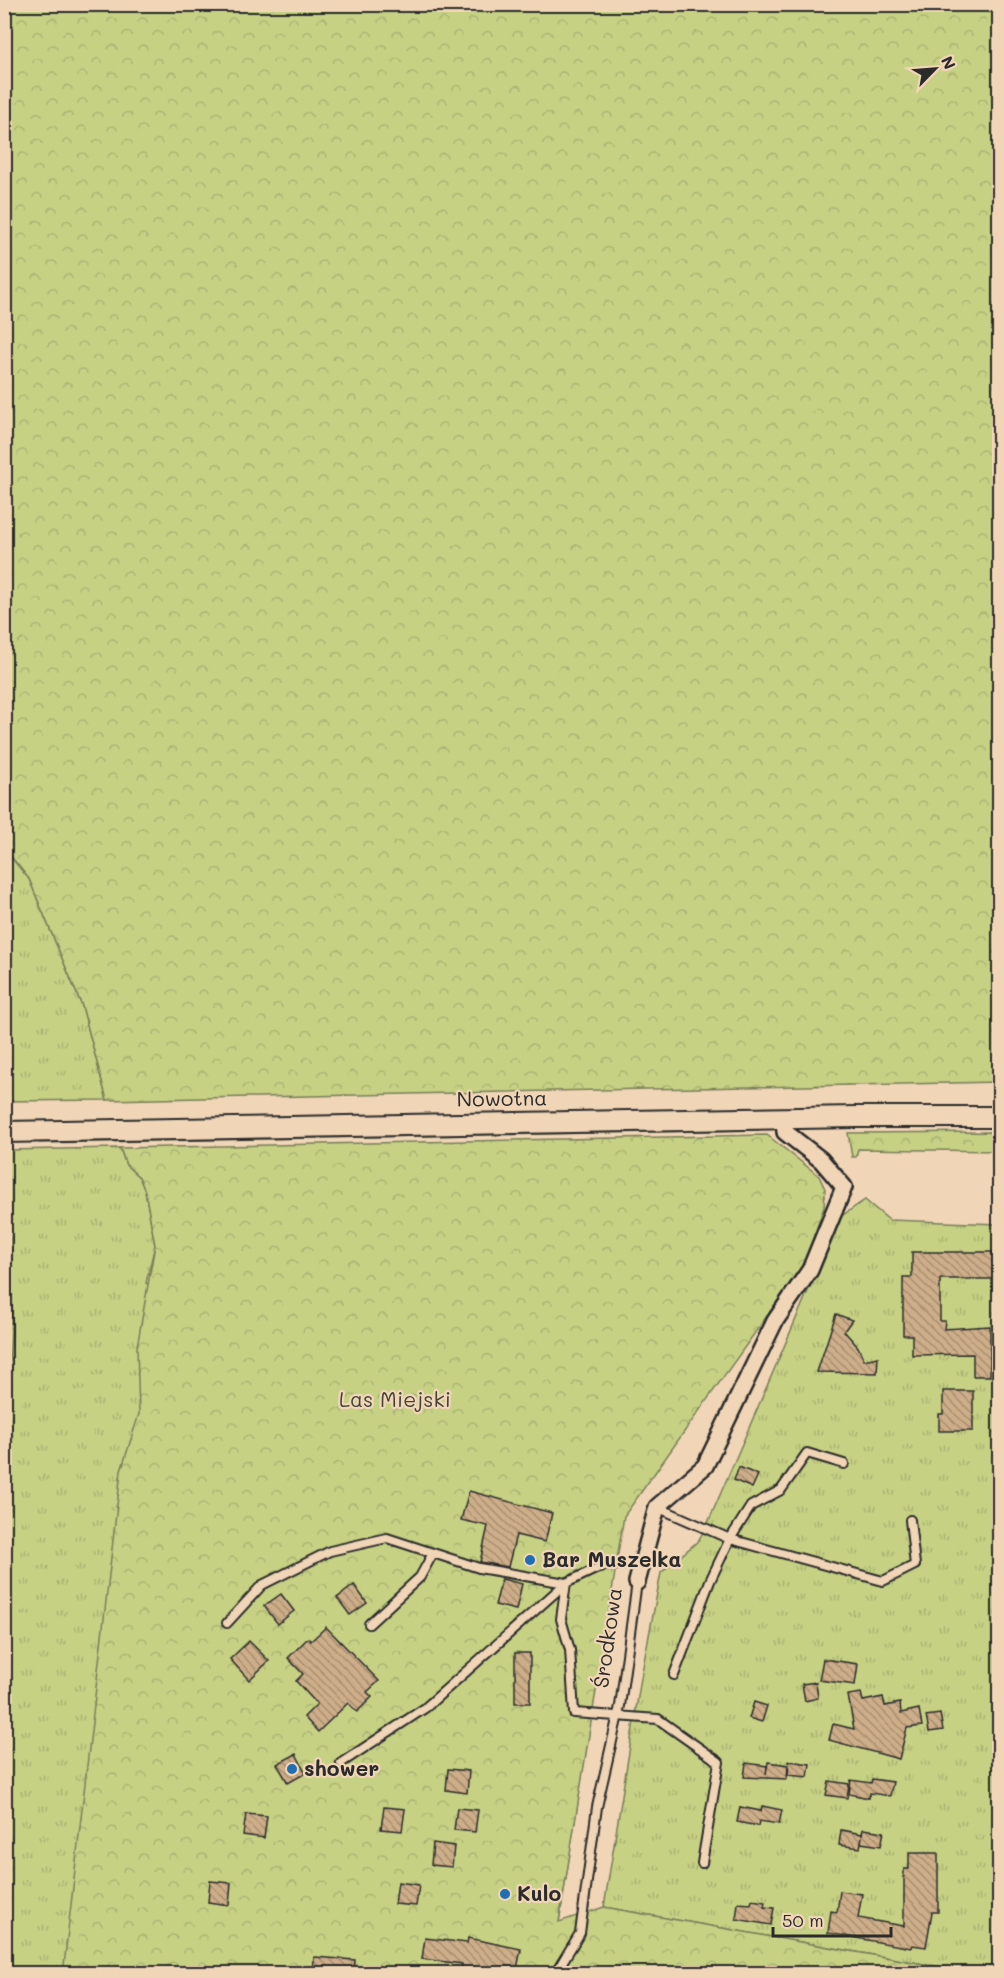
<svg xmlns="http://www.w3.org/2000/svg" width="1004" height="1978" font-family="Mali,sans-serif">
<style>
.grass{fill:url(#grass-tufts);stroke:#787e58;stroke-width:1.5}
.forest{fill:url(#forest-crowns);stroke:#787e58;stroke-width:1.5}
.building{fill:url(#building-back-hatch);stroke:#2b2b2b;stroke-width:1.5}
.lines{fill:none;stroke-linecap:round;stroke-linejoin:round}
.lane-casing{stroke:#2b2b2b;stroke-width:12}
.street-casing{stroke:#2b2b2b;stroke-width:20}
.secondary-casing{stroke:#2b2b2b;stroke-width:24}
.lane{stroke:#f0d5b7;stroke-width:8}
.street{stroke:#f0d5b7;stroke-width:15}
.secondary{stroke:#f0d5b7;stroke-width:20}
.poi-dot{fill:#1f6fb2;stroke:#f0d5b7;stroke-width:2}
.labels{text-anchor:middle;stroke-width:4.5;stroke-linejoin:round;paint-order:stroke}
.street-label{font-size:21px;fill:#2b2b2b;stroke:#f0d5b7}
.park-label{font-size:21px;fill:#424438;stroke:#f0d5b7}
.poi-label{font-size:21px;font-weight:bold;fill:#2b2b2b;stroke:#f0d5b7;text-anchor:start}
</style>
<defs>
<pattern id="grass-tufts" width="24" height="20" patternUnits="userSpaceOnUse" patternTransform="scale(1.5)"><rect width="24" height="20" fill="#c6d184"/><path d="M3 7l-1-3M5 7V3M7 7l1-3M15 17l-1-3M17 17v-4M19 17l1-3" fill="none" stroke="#aab472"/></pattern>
<pattern id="forest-crowns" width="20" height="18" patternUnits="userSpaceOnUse" patternTransform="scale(1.5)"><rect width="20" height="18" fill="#c6d184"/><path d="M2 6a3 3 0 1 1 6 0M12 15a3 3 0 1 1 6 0" fill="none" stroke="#aab472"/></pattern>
<pattern id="building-back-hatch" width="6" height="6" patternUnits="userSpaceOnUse" patternTransform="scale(1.5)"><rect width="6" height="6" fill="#cdae89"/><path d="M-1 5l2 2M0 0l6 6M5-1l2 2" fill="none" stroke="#a78e70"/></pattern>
</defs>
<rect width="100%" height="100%" fill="#f0d5b7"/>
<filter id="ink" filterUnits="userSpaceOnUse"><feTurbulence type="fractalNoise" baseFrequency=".0167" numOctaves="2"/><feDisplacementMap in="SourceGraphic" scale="12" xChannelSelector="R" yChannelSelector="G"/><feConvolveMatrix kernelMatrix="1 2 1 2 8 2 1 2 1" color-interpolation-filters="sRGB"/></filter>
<g filter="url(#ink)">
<g class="grass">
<polygon points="4,849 29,879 82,1006 107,1100 5,1101"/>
<polygon points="752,1127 757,1130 40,1143 44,1139"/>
<polygon points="120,1148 126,1165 139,1177 145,1191 155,1245 146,1283 623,1516 559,1922 71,1930 63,1973 4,1973 4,1418 12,1334 5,1150"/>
<polygon points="865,1200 889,1220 999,1224 999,1972 946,1973 946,1968 604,1907 642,1672 661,1573 698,1541 707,1525 840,1217"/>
</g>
<g class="forest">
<polygon points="4,5 999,5 999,1082 107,1100 82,1006 29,879 5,849"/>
<polygon points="999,1132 999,1151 858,1149 856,1157 852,1157 848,1133"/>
<polygon points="767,1135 819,1176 825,1189 824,1207 804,1264 624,1516 559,1922 604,1907 946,1968 946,1973 999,1973 63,1974 121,1471 139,1414 137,1347 155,1245 145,1191 139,1177 126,1165 120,1148"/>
<path d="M5,1201C17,1273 11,1346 5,1418Z"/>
</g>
<g class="building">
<polygon points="912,1252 996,1252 996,1279 940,1279 940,1321 945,1321 944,1329 990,1326 990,1376 973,1376 973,1354 912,1355 912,1335 903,1335 903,1277 912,1277"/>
<polygon points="836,1314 852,1320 844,1331 858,1347 864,1360 878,1357 877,1373 817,1372"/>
<polygon points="943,1391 973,1391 973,1431 939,1431 939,1414 943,1414"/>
<polygon points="739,1467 758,1475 752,1488 734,1480"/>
<polygon points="469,1491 552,1513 545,1542 516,1535 508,1567 480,1562 488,1526 461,1520"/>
<polygon points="502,1579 522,1584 516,1610 495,1605"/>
<polygon points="354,1585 367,1603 350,1615 337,1598"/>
<polygon points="281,1594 294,1611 278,1624 264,1606"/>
<polygon points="326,1627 379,1681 367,1692 372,1697 357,1712 348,1703 318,1732 304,1717 317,1704 296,1681 303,1674 288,1658 308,1638 311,1641"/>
<polygon points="249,1641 269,1661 249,1680 230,1659"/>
<rect x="515" y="1653" width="15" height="50"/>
<polygon points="823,1659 858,1664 855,1685 819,1680"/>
<polygon points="816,1682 818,1698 805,1701 802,1684"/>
<polygon points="861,1693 863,1701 883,1697 885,1706 900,1703 901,1713 919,1709 922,1726 907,1728 899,1759 829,1740 833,1724 854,1729 848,1695"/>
<polygon points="754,1702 767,1706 762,1722 749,1718"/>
<polygon points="940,1714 943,1730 929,1732 926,1716"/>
<polygon points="296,1754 306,1773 288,1783 277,1764"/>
<polygon points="789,1761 810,1764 808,1777 788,1775"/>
<polygon points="768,1762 788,1765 787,1779 744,1777 746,1763 767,1766 766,1774"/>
<polygon points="448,1769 469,1771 467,1793 446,1790"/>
<polygon points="872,1779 893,1782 890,1796 870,1793 869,1798 849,1794 851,1780 871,1783"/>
<polygon points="829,1781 849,1784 847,1798 826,1795"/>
<polygon points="762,1806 782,1810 779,1824 759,1821 758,1826 737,1822 740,1807 761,1811"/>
<polygon points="384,1807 405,1809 402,1831 381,1829"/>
<polygon points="457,1808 478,1810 475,1832 454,1830"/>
<polygon points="246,1814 267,1816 264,1838 243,1835"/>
<polygon points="863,1829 884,1832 881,1846 861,1843 862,1836 860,1848 839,1845 841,1830 862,1834"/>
<polygon points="433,1843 454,1846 452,1867 431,1865"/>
<polygon points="909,1853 938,1853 938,1912 932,1912 926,1947 912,1945 911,1948 828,1933 831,1911 837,1912 840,1891 862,1894 858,1918 904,1926 904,1869 909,1869"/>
<polygon points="210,1881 231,1883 229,1905 208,1902"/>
<polygon points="398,1882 419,1885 416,1906 395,1904"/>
<polygon points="752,1900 765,1902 764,1907 774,1908 771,1925 736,1919 738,1903 751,1904"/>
<polygon points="425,1938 467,1943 468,1938 521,1949 516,1974 460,1974 462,1964 422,1959"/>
<polygon points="314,1957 355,1960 354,1974 313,1974"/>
</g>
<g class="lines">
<g class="lane-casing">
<g id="lane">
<polyline points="657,1507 730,1539 883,1581 915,1565 910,1520"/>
<polyline points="227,1623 262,1585 330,1551 387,1538 479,1568 566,1583 561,1619 570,1650 574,1713 658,1719 719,1762 702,1863"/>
<polyline points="369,1624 420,1577 432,1555"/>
<polyline points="674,1675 710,1581 730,1539 751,1506 781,1490 807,1453 844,1464"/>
<polyline points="341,1763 425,1708 566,1583 602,1566 642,1563"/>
<polyline points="555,1974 580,1933 597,1807 620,1706 637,1582"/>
</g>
</g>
<g class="street-casing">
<polyline id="street" points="637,1582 657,1507 705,1466 775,1321 810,1270 844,1187 821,1160 785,1132 784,1118"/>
</g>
<g class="secondary-casing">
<polyline id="secondary" points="4,1132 856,1117 1000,1117"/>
</g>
<use href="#lane" class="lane"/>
<use href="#street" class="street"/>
<use href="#secondary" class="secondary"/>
</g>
</g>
<g class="poi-dot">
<circle cx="530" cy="1560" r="6"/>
<circle cx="292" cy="1769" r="6"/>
<circle cx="505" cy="1894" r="6"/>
</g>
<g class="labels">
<g class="street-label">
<text transform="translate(502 1099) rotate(-1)" y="7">Nowotna</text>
<text transform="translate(608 1638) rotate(-82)" y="7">Środkowa</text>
</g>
<g class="park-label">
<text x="395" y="1407">Las Miejski</text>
</g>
<g class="poi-label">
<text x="542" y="1567">Bar Muszelka</text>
<text x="304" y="1776">shower</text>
<text x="517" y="1901">Kulo</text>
</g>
</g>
<rect width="1004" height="1978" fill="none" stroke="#f0d5b7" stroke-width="24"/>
<rect x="12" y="12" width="980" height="1954" fill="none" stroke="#2b2b2b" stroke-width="2" filter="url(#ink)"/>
<g transform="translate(935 69) rotate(65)" stroke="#f0d5b7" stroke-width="4.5" paint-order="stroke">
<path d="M0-4.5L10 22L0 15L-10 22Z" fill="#2b2b2b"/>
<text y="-9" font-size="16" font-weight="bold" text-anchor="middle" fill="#2b2b2b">N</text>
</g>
<path d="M773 1927v9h118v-9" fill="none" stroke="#2b2b2b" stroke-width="3"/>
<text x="782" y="1927" font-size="18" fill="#2b2b2b" stroke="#f0d5b7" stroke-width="4.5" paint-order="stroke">50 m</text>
</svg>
